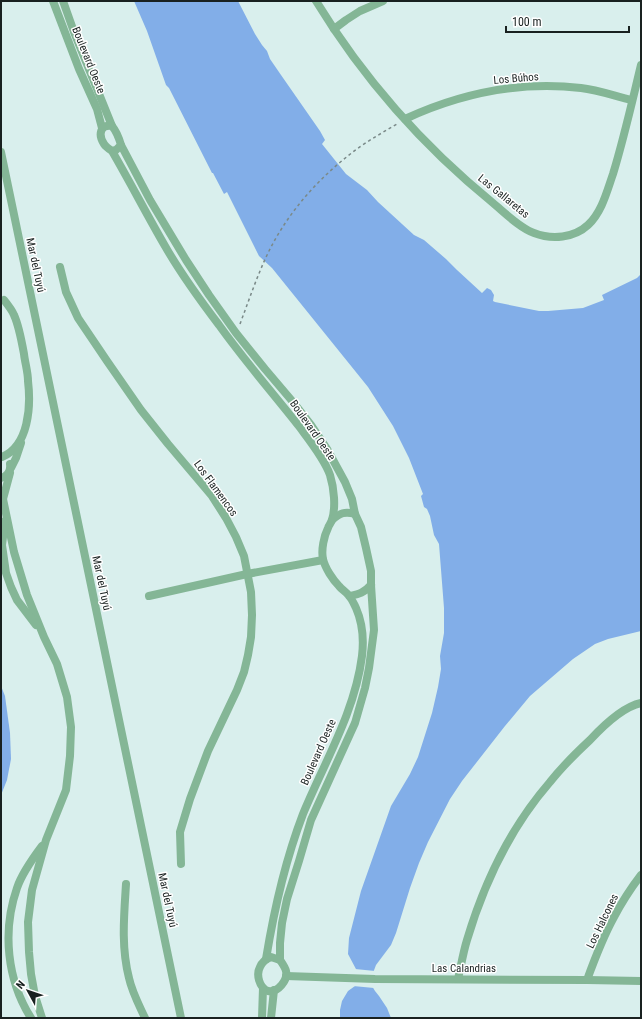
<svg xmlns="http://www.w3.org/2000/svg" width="642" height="1019" font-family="'Roboto Condensed',sans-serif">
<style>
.water{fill:#82aee8}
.pier{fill:#d9efed}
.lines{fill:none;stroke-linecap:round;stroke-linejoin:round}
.path{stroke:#7a8988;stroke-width:1.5;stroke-dasharray:3 3;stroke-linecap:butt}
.minor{stroke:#84b696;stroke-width:8}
.labels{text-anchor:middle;stroke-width:3;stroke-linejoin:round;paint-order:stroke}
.street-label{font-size:11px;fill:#192120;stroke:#fff}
</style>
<rect width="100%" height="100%" fill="#d9efed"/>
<g class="water">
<polygon points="134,1 238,1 255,34 262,45 267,51 270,59 281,75 320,131 325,140 322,144 346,174 367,190 378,202 414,235 424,240 446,259 457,270 482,293 487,288 491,290 494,295 493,301 495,302 539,311 548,311 583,308 604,300 602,295 637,278 641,274 641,631 608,639 595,644 573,659 530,696 505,726 462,781 450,799 428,842 419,863 410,888 396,933 391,945 376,965 373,973 372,986 375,991 379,996 387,1008 391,1018 340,1018 340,1010 342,1001 348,991 355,986 356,984 357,971 348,954 349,938 361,891 391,806 410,774 418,757 432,713 438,687 441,669 440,656 444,633 444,608 439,544 434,535 430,516 427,509 424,507 421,496 423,494 409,458 393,426 368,387 272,268 259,256 227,192 224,194 213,173 212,173 169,88 166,85 147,31"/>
<polygon points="1,686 5,696 10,733 11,759 7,780 1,795"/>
</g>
<polygon class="pier" points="355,969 375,971 374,988 353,986"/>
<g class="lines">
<path class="path" d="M240,324C249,300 257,276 268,253C289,210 322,174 361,146C373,138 385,131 397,124"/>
<g class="minor">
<polyline points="53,1 79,69 97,109 102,128"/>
<polyline points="63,1 74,32 112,126"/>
<path d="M316,1C363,78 423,146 493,203C505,213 520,228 534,233C552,240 574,238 588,225C602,212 607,191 613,174C624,138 632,102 641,65"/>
<polyline points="334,29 346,20 360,11 383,1"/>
<path d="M405,119C461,93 519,81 581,88C598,90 615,96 632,100"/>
<polyline points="121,145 150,200 186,260 209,295 236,333 265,369 293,402 311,425 327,449 345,482 352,499 355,514 361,527 366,548 371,571 371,585 374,630 369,668 365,688 355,723 311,820 299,861 287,899 282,923 280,943 280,960"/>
<path d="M112,151L116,150L121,145C119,138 117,132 112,126C100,124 98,135 104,144C106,147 109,149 112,151C130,182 147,215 165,246C181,274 200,300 219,325C244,360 272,392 298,425C309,440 324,458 330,475C334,488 336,507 332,520C331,523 329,525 328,528C324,536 321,550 323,559C325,568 333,580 339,586C342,590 347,592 349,596C352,599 354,604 356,608C363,624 364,639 362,656C355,712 324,763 303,814C285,861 274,910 266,959"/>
<polyline points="1,152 181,1018"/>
<polyline points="60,267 66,292 78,318 107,361 141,410 168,444 212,496 226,518 236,537 244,556 251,592 252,615 251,637 248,655 244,672 237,690 208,751 190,799 180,832 181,864"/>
<path d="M2,457C29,446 31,406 28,381C28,372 25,363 24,354C22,343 19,326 14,315C12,310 8,305 4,300"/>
<polyline points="11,468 16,458 21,443"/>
<path d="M1,478C8,476 11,471 10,464"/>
<polyline points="1,495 3,499 14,552 27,595 44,637 57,664 67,697 71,727 70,756 66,790 46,840 32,890 28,922 29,952 31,974 35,996 42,1018"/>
<polyline points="3,499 10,473"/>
<path d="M332,520C340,513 345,511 355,514"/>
<polyline points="5,521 2,545 6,573 11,587 17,600 36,625"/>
<polyline points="149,596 247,574 323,560"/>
<path d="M350,596C359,594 364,593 371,585"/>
<path d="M126,884C124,916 121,947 129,978C132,992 139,1005 145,1018"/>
<path d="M271,957L280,960C282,963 285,967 286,971C288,980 278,993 268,991C259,988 256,974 260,967C262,962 266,959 271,957Z"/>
<polyline points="286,976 375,979 587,980 641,981"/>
<path d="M458,979C461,966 463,953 467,940C484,883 511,827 550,782C562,767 576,753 590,740C603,726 622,707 641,703"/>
<path d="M587,980C595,958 603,937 614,917C622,902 631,888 641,875"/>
<path d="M31,1018C7,980 2,931 17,888C22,873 33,858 42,846"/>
<polyline points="262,1018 263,988"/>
<polyline points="271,1018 274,990"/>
</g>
</g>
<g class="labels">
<g class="street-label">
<text transform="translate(89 60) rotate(68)" y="4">Boulevard Oeste</text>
<text transform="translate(516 78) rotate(-5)" y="4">Los Búhos</text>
<text transform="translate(504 196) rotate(39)" y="4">Las Gallaretas</text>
<text transform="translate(36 265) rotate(78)" y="4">Mar del Tuyú</text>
<text transform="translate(313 430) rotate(55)" y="4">Boulevard Oeste</text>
<text transform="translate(216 488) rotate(54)" y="4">Los Flamencos</text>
<text transform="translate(102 583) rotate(78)" y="4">Mar del Tuyú</text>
<text transform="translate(318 752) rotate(-66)" y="4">Boulevard Oeste</text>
<text transform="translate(168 900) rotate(78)" y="4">Mar del Tuyú</text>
<text transform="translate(602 921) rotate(-64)" y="4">Los Halcones</text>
<text x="464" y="972">Las Calandrias</text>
</g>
</g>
<rect width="642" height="1019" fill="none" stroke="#192120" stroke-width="4"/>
<g transform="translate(28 991) rotate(310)" stroke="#ffffff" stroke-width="3" paint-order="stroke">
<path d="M0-3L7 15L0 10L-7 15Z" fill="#192120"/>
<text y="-6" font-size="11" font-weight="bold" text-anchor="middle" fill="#192120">N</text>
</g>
<path d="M506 26v6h123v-6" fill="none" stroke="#192120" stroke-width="2"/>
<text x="512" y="26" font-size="12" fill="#192120" stroke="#ffffff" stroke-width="3" paint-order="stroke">100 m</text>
</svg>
